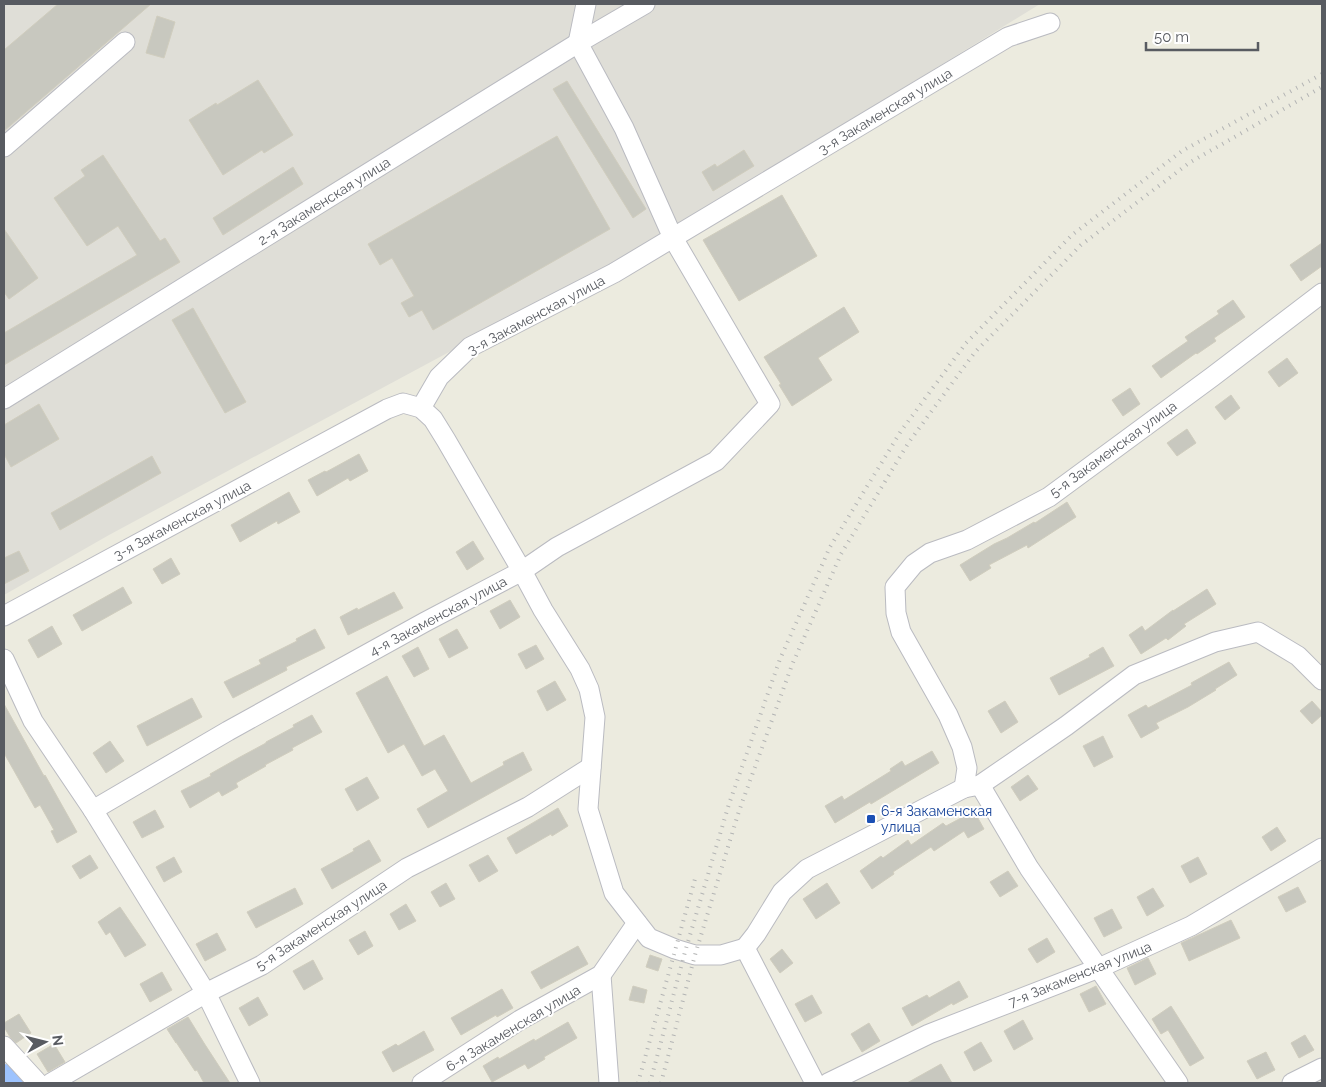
<svg xmlns="http://www.w3.org/2000/svg" width="1326" height="1087" font-family="Raleway,sans-serif">
<style>
.industrial{fill:#dfded7}
.lines{fill:none;stroke-linecap:round;stroke-linejoin:round}
.river{stroke:#9dc3fe;stroke-width:28}
.building{fill:#c8c8bf;stroke:#d0cdbe}
.minor-casing{stroke:#babbc1;stroke-width:21}
.minor{stroke:#fff;stroke-width:19}
.rail{stroke:#b3b4b4;stroke-width:4;stroke-dasharray:1 6;stroke-linecap:butt}
.transit-dot{fill:#1a4fb4;stroke:#fff;stroke-width:2}
.labels{text-anchor:middle;stroke-width:4;stroke-linejoin:round;paint-order:stroke}
.street-label{font-size:14px;fill:#585b61;stroke:#fff}
.transit-label{font-size:14px;fill:#164399;stroke:#fff;text-anchor:start}
</style>
<rect width="100%" height="100%" fill="#ecebdf"/>
<polygon class="industrial" points="4,4 1040,4 657,240 109,535 4,595"/>
<g class="lines">
<polyline class="river" points="4,1078 9,1083"/>
</g>
<g class="building">
<polygon points="58,4 151,4 4,131 4,50"/>
<polygon points="157,16 175,22 164,58 146,53"/>
<polygon points="258,80 293,135 264,153 262,150 223,175 189,120 216,103 217,105"/>
<polygon points="567,81 646,209 633,218 553,89"/>
<polygon points="557,136 610,229 433,330 422,310 409,317 401,303 414,296 392,258 380,265 368,244"/>
<polygon points="744,150 754,166 713,191 702,172 715,164 717,167"/>
<polygon points="103,155 160,241 165,238 180,262 4,365 4,333 137,255 118,226 87,246 54,198 85,176 81,170"/>
<polygon points="293,167 303,184 223,235 213,218"/>
<polygon points="782,195 817,256 739,301 703,240"/>
<polygon points="4,229 38,278 9,299 4,292"/>
<polygon points="1322,243 1322,266 1301,281 1290,265"/>
<polygon points="1233,300 1245,317 1214,338 1216,341 1197,354 1196,353 1161,378 1152,366 1188,341 1185,337 1219,314 1217,311"/>
<polygon points="844,307 859,332 818,358 832,380 792,406 779,385 781,384 764,357"/>
<polygon points="193,308 246,402 225,413 172,320"/>
<polygon points="1287,358 1298,373 1279,387 1268,372"/>
<polygon points="1130,388 1140,404 1123,416 1112,400"/>
<polygon points="1231,395 1240,408 1225,420 1215,407"/>
<polygon points="39,404 59,439 11,467 4,454 4,425"/>
<polygon points="1187,429 1196,443 1177,456 1167,443"/>
<polygon points="359,454 368,471 350,481 348,478 317,496 308,480 325,471 326,472"/>
<polygon points="152,456 161,473 60,530 51,513"/>
<polygon points="289,492 300,512 278,524 277,521 240,542 231,525"/>
<polygon points="1067,502 1076,517 1028,548 1027,545 989,565 991,568 970,581 960,565 994,544 1007,538 1034,522 1035,523"/>
<polygon points="473,541 484,559 467,570 456,552"/>
<polygon points="19,551 29,571 4,584 4,558"/>
<polygon points="171,558 180,574 162,584 153,569"/>
<polygon points="123,587 132,603 82,631 73,615"/>
<polygon points="1207,589 1216,604 1184,624 1186,626 1168,640 1166,638 1141,654 1129,635 1142,626 1145,631 1173,610 1173,611"/>
<polygon points="394,592 403,608 348,635 340,617 357,608 358,610"/>
<polygon points="510,600 520,617 500,629 490,611"/>
<polygon points="52,626 62,644 38,658 28,640"/>
<polygon points="315,629 325,648 286,667 287,670 233,698 224,682 261,664 259,660 297,641 296,639"/>
<polygon points="457,629 468,648 449,658 439,639"/>
<polygon points="536,645 544,659 526,669 518,654"/>
<polygon points="418,647 429,669 414,677 402,656"/>
<polygon points="1103,647 1114,666 1059,695 1050,678 1090,657 1089,655"/>
<polygon points="1229,662 1237,675 1215,689 1216,690 1188,707 1156,723 1159,728 1141,738 1128,715 1146,705 1148,708 1192,685 1191,683"/>
<polygon points="387,676 424,746 444,735 471,783 504,765 503,762 523,752 532,770 428,828 417,809 448,791 435,769 422,776 404,744 388,753 356,693"/>
<polygon points="555,681 566,700 547,711 537,691"/>
<polygon points="192,698 202,717 147,746 137,726"/>
<polygon points="1005,701 1018,722 1001,733 988,711"/>
<polygon points="1312,701 1322,712 1322,715 1312,724 1300,711"/>
<polygon points="4,704 44,776 45,775 77,832 57,843 51,831 54,830 40,805 35,808 4,753"/>
<polygon points="312,715 322,732 292,748 293,750 265,765 266,766 236,783 238,787 222,796 219,791 190,808 181,791 211,776 210,774 240,757 266,743 266,742 294,727 293,725"/>
<polygon points="1103,736 1113,757 1094,767 1083,746"/>
<polygon points="110,741 124,761 106,773 93,753"/>
<polygon points="932,751 939,763 871,804 870,802 835,823 825,806 842,796 844,800 891,771 890,769 902,761 905,766"/>
<polygon points="1028,775 1038,789 1020,801 1011,787"/>
<polygon points="367,777 379,798 357,811 345,789"/>
<polygon points="558,808 568,826 552,836 551,834 516,854 507,838"/>
<polygon points="155,810 164,827 142,838 133,822"/>
<polygon points="974,811 984,829 968,838 964,831 934,851 931,847 893,872 894,874 872,889 860,871 881,856 883,858 908,840 911,845 943,823 946,826"/>
<polygon points="1277,827 1286,841 1271,851 1262,837"/>
<polygon points="369,840 381,861 332,889 321,869 354,851 353,849"/>
<polygon points="90,855 98,868 80,879 72,866"/>
<polygon points="488,855 498,871 479,882 469,865"/>
<polygon points="174,857 182,872 164,882 156,867"/>
<polygon points="1198,857 1207,874 1190,883 1181,866"/>
<polygon points="1008,871 1018,886 1000,897 990,882"/>
<polygon points="446,883 455,899 440,907 431,892"/>
<polygon points="827,883 840,903 816,919 803,899"/>
<polygon points="1298,887 1306,902 1286,912 1278,897"/>
<polygon points="295,888 303,904 256,928 247,912"/>
<polygon points="1153,888 1164,906 1147,916 1137,897"/>
<polygon points="406,904 416,921 399,930 390,914"/>
<polygon points="120,907 146,945 125,957 110,932 106,935 98,922"/>
<polygon points="1112,909 1122,928 1104,937 1094,918"/>
<polygon points="1231,920 1240,938 1189,961 1181,943"/>
<polygon points="365,931 373,946 358,955 349,940"/>
<polygon points="217,933 226,950 205,961 196,944"/>
<polygon points="1047,938 1055,952 1037,963 1028,949"/>
<polygon points="578,946 588,964 541,989 531,972"/>
<polygon points="782,949 793,963 780,973 770,959"/>
<polygon points="650,955 662,959 658,971 646,967"/>
<polygon points="1148,958 1156,974 1135,985 1127,968"/>
<polygon points="313,960 323,979 304,990 293,971"/>
<polygon points="162,972 172,990 150,1002 140,984"/>
<polygon points="959,981 968,997 953,1005 952,1003 912,1026 902,1008 927,995 929,998"/>
<polygon points="633,986 647,990 644,1003 629,1000"/>
<polygon points="1096,986 1106,1004 1089,1012 1080,994"/>
<polygon points="502,989 513,1008 497,1017 496,1015 461,1035 451,1018"/>
<polygon points="812,995 822,1013 805,1022 795,1004"/>
<polygon points="258,997 268,1015 249,1026 239,1008"/>
<polygon points="1171,1006 1204,1058 1190,1066 1168,1030 1161,1034 1152,1019"/>
<polygon points="19,1014 31,1033 16,1043 10,1037 4,1027 4,1023"/>
<polygon points="188,1017 204,1043 230,1083 204,1083 197,1070 195,1071 176,1042 176,1043 167,1029"/>
<polygon points="1023,1020 1033,1039 1014,1050 1004,1031"/>
<polygon points="568,1022 577,1038 544,1057 545,1059 528,1069 525,1064 492,1082 483,1066 498,1057 499,1059 534,1039 535,1041"/>
<polygon points="869,1023 880,1041 862,1052 851,1034"/>
<polygon points="424,1031 434,1050 393,1072 382,1052 396,1044 398,1046"/>
<polygon points="1305,1035 1314,1050 1299,1058 1291,1043"/>
<polygon points="981,1042 992,1061 974,1071 964,1052"/>
<polygon points="54,1044 65,1062 48,1072 37,1054"/>
<polygon points="1266,1052 1275,1070 1257,1079 1247,1061"/>
<polygon points="941,1064 952,1083 907,1083"/>
</g>
<g class="lines">
<g class="minor-casing">
<g id="minor">
<polyline points="4,147 125,42"/>
<polyline points="4,399 578,43 645,4"/>
<polyline points="421,408 439,377 470,347 614,273 1008,37 1050,23"/>
<polyline points="4,616 387,409 403,403 421,408 433,419 446,440 522,571 543,610 580,669 589,689 595,717 588,809 614,893 649,938 675,949 695,955 721,955 745,948"/>
<polyline points="4,659 33,721 93,810 206,993 250,1083"/>
<polyline points="980,785 1029,868 1178,1083"/>
<polyline points="964,788 967,768 962,747 948,715 901,632 896,613 895,587 914,564 930,553 967,540 1049,497 1212,377 1322,293"/>
<polyline points="93,810 228,731 425,622 522,571 557,547 716,461 770,404 673,238 624,128 578,43 586,4"/>
<polyline points="745,948 756,934 782,892 807,869 964,788 980,785 1066,726 1134,675 1215,642 1258,632 1298,656 1322,680"/>
<polyline points="745,948 815,1083"/>
<polyline points="601,975 609,1083"/>
<polyline points="4,1046 38,1083"/>
<polyline points="51,1083 206,993 262,965 407,868 528,807 591,767"/>
<polyline points="422,1083 520,1020 601,975 637,923"/>
<polyline points="828,1083 929,1034 1099,968 1191,926 1322,848"/>
<polyline points="1292,1083 1322,1068"/>
</g>
</g>
<use href="#minor" class="minor"/>
<g class="rail">
<polyline points="638,1083 695,879"/>
<polyline points="650,1083 685,952 729,804 780,659 830,547 901,431 966,343 1072,235 1182,151 1322,74"/>
<polyline points="661,1083 695,955 739,811 792,665 841,554 909,442 975,352 1081,245 1189,163 1322,87"/>
</g>
</g>
<rect class="transit-dot" x="866" y="814" width="10" height="10" rx="2.5"/>
<g class="labels">
<g class="street-label">
<text transform="translate(885 111) rotate(-31)" y="5">3-я Закаменская улица</text>
<text transform="translate(324 201) rotate(-32)" y="5">2-я Закаменская улица</text>
<text transform="translate(536 315) rotate(-28)" y="5">3-я Закаменская улица</text>
<text transform="translate(1113 449) rotate(-36)" y="5">5-я Закаменская улица</text>
<text transform="translate(182 520) rotate(-28)" y="5">3-я Закаменская улица</text>
<text transform="translate(438 616) rotate(-28)" y="5">4-я Закаменская улица</text>
<text transform="translate(321 925) rotate(-33)" y="5">5-я Закаменская улица</text>
<text transform="translate(1080 974) rotate(-22)" y="5">7-я Закаменская улица</text>
<text transform="translate(513 1028) rotate(-31)" y="5">6-я Закаменская улица</text>
</g>
<g class="transit-label">
<text x="881" y="816">6-я Закаменская<tspan x="881" dy="16">улица</tspan></text>
</g>
</g>
<rect width="1326" height="1087" fill="none" stroke="#585b61" stroke-width="10"/>
<g transform="translate(45 1042) rotate(83)" stroke="#ffffff" stroke-width="4" paint-order="stroke">
<path d="M0-4L9 19L0 12L-9 19Z" fill="#585b61"/>
<text y="-8" font-size="14" font-weight="bold" text-anchor="middle" fill="#585b61">N</text>
</g>
<path d="M1146 42v8h112v-8" fill="none" stroke="#585b61" stroke-width="2.5"/>
<text x="1154" y="42" font-size="15" fill="#585b61" stroke="#ffffff" stroke-width="4" paint-order="stroke">50 m</text>
</svg>
